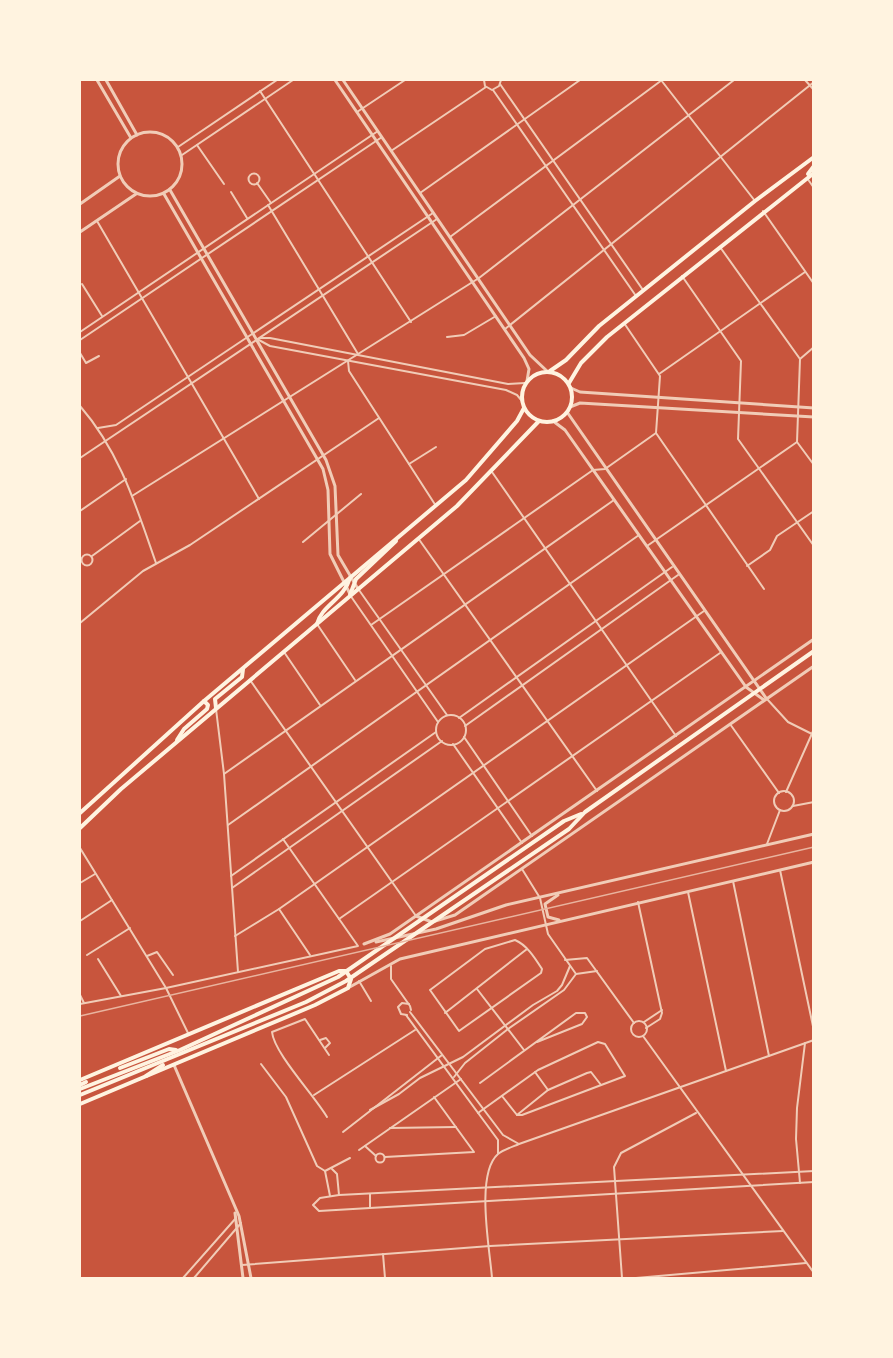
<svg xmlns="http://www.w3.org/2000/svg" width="893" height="1358" font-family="Lato,sans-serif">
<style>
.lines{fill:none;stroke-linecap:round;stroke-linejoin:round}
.minor{stroke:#f1ccb7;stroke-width:2}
.tertiary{stroke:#f1ccb7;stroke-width:3}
.secondary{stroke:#fff3e0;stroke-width:4}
.primary{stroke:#fff3e0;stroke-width:4}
.rail{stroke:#e9b49f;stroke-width:1.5}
</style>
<rect width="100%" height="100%" fill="#c8553d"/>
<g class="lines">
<g class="minor">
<polyline points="484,80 485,86 492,90 499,86 501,80"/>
<polyline points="661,80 755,201"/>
<polyline points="805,80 814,90"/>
<polyline points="500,84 643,290"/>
<polyline points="493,90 636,296"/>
<polyline points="260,91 411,322"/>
<polyline points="357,112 405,80"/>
<polyline points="197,145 224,184"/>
<polyline points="178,147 277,80"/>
<polyline points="391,151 486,87"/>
<polyline points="182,155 293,80"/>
<circle cx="254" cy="179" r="5.5"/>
<polyline points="807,178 814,188"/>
<polyline points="257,183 271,203"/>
<polyline points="231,192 247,218"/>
<polyline points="420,193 580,80"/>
<polyline points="268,205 358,354"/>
<polyline points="763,211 814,284"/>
<polyline points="97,221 259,499"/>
<polyline points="450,237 662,80"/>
<polyline points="720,247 800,359 797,442 814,465"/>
<polyline points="682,276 741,361 738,439 814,546"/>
<polyline points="82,284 102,316"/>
<polyline points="624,323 660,376 656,433 764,589"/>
<polyline points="505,329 814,82"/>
<polyline points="80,332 378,131"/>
<polyline points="447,337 464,335 496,316"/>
<polyline points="260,338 270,338 508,384 525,383"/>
<polyline points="257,339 270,346 506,390 517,395 522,401"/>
<polyline points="80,340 382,137"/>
<polyline points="80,353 86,363 99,356"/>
<polyline points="800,359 814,347"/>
<polyline points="348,361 349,371 436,506"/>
<polyline points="659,374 805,272"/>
<path d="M80,406C120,452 136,506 156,563"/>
<polyline points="98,428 116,425 433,213"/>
<polyline points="80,458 437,219"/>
<polyline points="409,464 436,447"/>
<polyline points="492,472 676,736"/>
<polyline points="132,496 479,278 734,80"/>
<polyline points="80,511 126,479"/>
<polyline points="418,538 597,791"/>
<polyline points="303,542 361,494"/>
<polyline points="647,546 797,442"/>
<circle cx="87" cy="560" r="5.5"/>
<polyline points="92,556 140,521"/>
<polyline points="747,566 770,550 777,536 814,511"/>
<polyline points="359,590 447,715"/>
<polyline points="350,595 438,722"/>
<polyline points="80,623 143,571 190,545 379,418"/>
<polyline points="317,624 355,680"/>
<polyline points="371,625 593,470 605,469 656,433"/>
<polyline points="284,652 320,705"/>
<polyline points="250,680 416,916"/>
<polyline points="767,699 788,722 814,735"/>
<polyline points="216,709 224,774 238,972"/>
<circle cx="451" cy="730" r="15"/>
<polyline points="459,718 672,567"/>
<polyline points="730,724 779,793"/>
<polyline points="465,726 678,575"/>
<polyline points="464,737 532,836"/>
<polyline points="453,744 522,843"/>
<polyline points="224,774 614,500"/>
<circle cx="784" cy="801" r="10"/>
<polyline points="786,792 814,729"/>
<polyline points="793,806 814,802"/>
<polyline points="228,825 639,535"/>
<polyline points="767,844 780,810"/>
<polyline points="80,848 166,988 188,1033"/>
<polyline points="522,869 540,898 548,934 576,974"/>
<polyline points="780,870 814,1031"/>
<polyline points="231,876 436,732"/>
<polyline points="733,881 769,1056"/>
<polyline points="80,883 95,874"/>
<polyline points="232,888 442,741"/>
<polyline points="688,892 726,1071"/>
<polyline points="638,902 662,1013 660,1019 646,1028"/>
<polyline points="279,909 310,955"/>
<polyline points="339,919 720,653"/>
<polyline points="80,921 112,900"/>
<polyline points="235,936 279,909 704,611"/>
<path d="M515,940C527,945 535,958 542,969L541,973L459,1031L430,990L485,949Z"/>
<polyline points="87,955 130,928"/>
<polyline points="147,956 157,952 173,975"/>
<polyline points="98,959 121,996"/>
<polyline points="565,960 587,958 634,1023"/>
<polyline points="391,966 391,979 410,1006 411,1010"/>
<polyline points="576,974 597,971"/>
<polyline points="359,981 371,1001"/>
<polyline points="477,989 524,1050"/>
<polyline points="80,995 84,1003"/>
<polyline points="80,1004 166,988 358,946 283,839"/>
<polyline points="410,1012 503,1135 519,1144"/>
<polyline points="445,1013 527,949"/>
<polyline points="406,1015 498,1140 498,1153"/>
<polyline points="407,1015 401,1014 398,1007 402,1003 409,1004"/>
<circle cx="639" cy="1029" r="8"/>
<polyline points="644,1022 662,1010"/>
<polyline points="643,1036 814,1273"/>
<polyline points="320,1040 326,1038 330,1043 325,1048"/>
<polyline points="261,1064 286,1097 317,1166 325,1171"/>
<polyline points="535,1072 548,1090"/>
<polyline points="454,1077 465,1063 508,1029 564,990 576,974"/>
<polyline points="480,1083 576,1013 585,1013 587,1017 582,1024 537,1042"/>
<polyline points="314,1095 415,1030"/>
<polyline points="370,1110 399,1094 420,1078 463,1057 533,1005 557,991 562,985 570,966"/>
<polyline points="478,1113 538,1070 598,1042 605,1044 625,1076 522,1115 517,1115 502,1096"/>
<polyline points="517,1115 548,1090 587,1073 591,1072 601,1085"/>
<path d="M327,1117C314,1095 274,1053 272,1032L305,1019L329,1055"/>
<polyline points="390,1128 456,1127"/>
<polyline points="343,1132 442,1055"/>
<polyline points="365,1146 376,1156"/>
<polyline points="359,1150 461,1079"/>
<circle cx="380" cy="1158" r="4.5"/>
<polyline points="385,1157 474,1152 434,1097"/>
<polyline points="332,1169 337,1174 339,1195"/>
<polyline points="325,1171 350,1158"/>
<polyline points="325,1171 330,1196"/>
<polyline points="814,1171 339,1195 320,1198 313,1205 319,1211 814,1182"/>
<polyline points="800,1183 796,1139 797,1108 805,1043"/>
<polyline points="370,1194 370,1208"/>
<polyline points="383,1254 385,1278"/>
<polyline points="242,1265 490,1246 783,1231"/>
<polyline points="183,1278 236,1218"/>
<polyline points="194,1278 241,1223"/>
<path d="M492,1278C490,1250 475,1174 498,1154C503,1150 512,1147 519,1144L814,1040"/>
<polyline points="622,1278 614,1167 621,1153 696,1113"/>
<polyline points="636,1278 806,1263"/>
</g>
<g class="tertiary">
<polyline points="97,80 131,138"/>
<polyline points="106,80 137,135"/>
<polyline points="335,80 524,358 529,369 527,381"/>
<polyline points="343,80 530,355 547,371"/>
<circle cx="150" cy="164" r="32"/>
<polyline points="170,190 326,460 335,486 338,555 358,589"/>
<polyline points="164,194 323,469 328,490 330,554 350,594"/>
<polyline points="80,204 120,176"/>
<polyline points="80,232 136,194"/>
<polyline points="571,388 580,392 814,408"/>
<polyline points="570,407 580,403 814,417"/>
<polyline points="567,412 766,698"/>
<polyline points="553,421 565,430 746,687 764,700"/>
<polyline points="558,895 545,904 548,917 559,920"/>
<polyline points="416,916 432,922 455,915 814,666"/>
<polyline points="376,942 436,929 506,905 814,834"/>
<polyline points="364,944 390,934 814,639"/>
<polyline points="348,988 400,959 814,862"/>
<polyline points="174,1065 239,1216 251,1278"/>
<polyline points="235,1213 243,1278"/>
</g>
<g class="secondary">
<polyline points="808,174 814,166"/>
<polyline points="550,371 566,360 599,326 755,201 814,157"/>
<circle cx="547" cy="397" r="25"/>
<polyline points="569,383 581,363 607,337 814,173"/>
<polyline points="350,595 356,579 396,541"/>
<path d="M317,624C321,606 344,599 350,578"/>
<polyline points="216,708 215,699 242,677 243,669"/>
<polyline points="177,740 184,729 207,709 208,705 204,701"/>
<polyline points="80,813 204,701 466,480 517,421 524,408"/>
<polyline points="80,828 121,789 457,506 539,421"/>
<polyline points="80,1080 339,971 346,971 351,979 348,988 315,1005 80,1104"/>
</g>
<g class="primary">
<polyline points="120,1068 169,1049 176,1050"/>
<polyline points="146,1076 163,1065"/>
<polyline points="80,1085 86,1082"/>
<polyline points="80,1089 180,1050 338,977 564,821 581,814"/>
<polyline points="80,1095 306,1002 346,981 569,829 585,812 814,651"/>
</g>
<polyline class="rail" points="80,1016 814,847"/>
</g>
<rect width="893" height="1358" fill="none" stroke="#fff3e0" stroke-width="162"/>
</svg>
